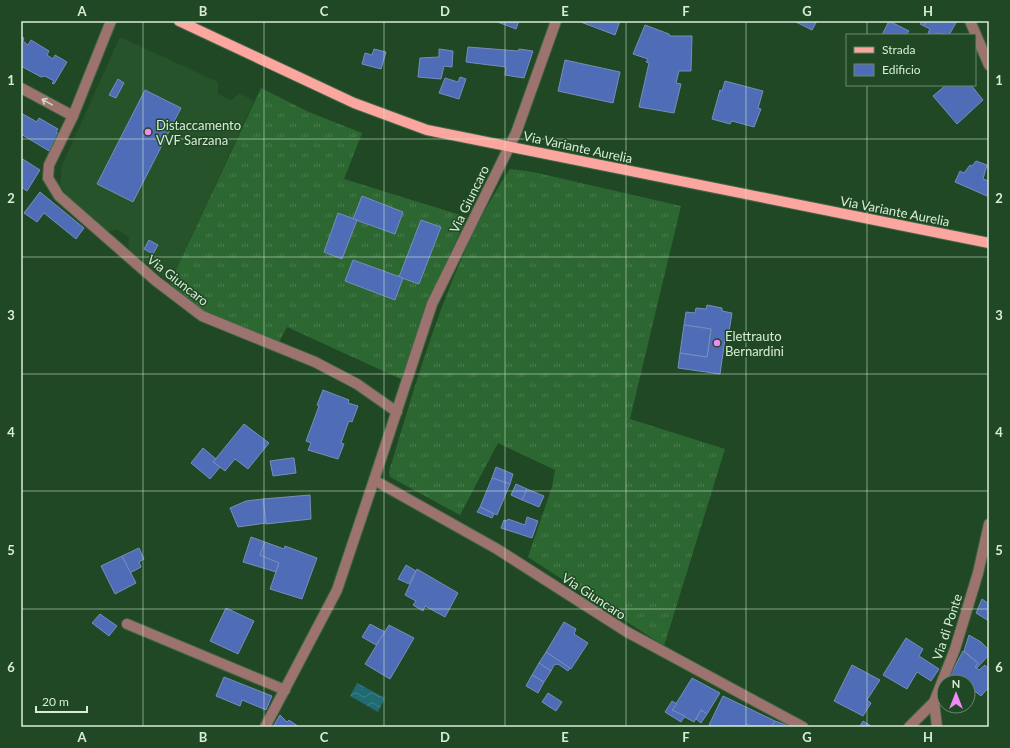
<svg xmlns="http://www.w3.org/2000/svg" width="1010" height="748" font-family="Lato,sans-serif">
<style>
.built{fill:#265329}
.grass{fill:url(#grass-tufts)}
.water{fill:url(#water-waves)}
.building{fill:#4e6db6;stroke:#788dbc}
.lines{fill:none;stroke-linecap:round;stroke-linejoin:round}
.minor-casing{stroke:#426644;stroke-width:12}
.major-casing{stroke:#426644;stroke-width:12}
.minor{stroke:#9d736f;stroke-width:10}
.major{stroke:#fba69f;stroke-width:10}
.oneway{stroke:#cbd5c2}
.grid{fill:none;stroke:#d7edd7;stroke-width:1;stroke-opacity:0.55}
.poi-dot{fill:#f08bf6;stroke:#214824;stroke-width:1.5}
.labels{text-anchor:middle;stroke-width:3;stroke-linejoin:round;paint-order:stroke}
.poi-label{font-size:13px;fill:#d7edd7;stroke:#214824;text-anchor:start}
.street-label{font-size:13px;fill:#d7edd7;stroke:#214824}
.neatline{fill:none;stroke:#d7edd7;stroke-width:1.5}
.grid-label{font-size:13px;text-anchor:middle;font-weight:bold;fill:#d7edd7}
</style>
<defs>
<pattern id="grass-tufts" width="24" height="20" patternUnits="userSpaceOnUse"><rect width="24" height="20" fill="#2c6731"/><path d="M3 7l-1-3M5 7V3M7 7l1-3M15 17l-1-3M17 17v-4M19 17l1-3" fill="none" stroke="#4a7d4e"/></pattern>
<pattern id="water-waves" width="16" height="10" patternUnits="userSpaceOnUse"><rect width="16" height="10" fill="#206a72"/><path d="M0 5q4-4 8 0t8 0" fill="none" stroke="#408085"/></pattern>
</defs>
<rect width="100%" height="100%" fill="#214824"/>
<polygon class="built" points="120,37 218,82 218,94 231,100 240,93 254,101 170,283 128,249 129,237 116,229 108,232 71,200 60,185 62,165"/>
<g class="grass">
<polygon points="261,88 309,112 362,133 344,179 467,217 424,310 403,380 287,327 279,342 204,312 170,283"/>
<path d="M510,169L533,172L681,206L630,419L725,449L664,646L528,557L552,487L555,470L498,443L460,515L390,477L389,472C420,370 450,259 510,169Z"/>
</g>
<polygon class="water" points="357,683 385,698 378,712 350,696"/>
<g class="building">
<polygon points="495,21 519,21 516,29"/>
<polygon points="578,21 620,21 615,35"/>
<polygon points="794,21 817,21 812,30"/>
<polygon points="889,21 909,31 906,35 882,35"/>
<polygon points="922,21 927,21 924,26 920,24"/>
<polygon points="927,21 957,21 949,35 937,33 933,35 928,33 930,29 924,26"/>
<polygon points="645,25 669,34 670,36 692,36 691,71 679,71 676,83 681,84 674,113 639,107 649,63 646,62 648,59 633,54"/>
<polygon points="21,36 24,38 23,41 28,45 31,40 49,51 47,55 53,59 55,55 67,62 54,84 52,83 54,81 45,76 41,77 21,66"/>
<polygon points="468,47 518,51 519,49 533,51 524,78 505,75 506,67 466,62"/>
<polygon points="374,49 386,52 381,69 362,64 365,53 372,55"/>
<polygon points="439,49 453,51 452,67 444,66 441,79 418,77 420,58 439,57"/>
<polygon points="565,60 620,72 613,103 558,91"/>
<polygon points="460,77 466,79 459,99 439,93 445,78 458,82"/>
<polygon points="118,79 124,83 116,98 109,95"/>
<polygon points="725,81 763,91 758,108 761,109 754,127 732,121 730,124 712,119 720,90 722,91"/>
<polygon points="946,85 971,85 983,100 957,124 933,96"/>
<polygon points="145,90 181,108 133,202 97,184"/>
<polygon points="21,113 37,122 39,118 58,129 56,132 59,134 49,151 21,134"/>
<polygon points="21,158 40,170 27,191 21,187"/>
<polygon points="976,161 987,165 983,179 989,181 989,191 987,196 955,182 960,171 964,173 970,165 972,166"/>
<polygon points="40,192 84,228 76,239 44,213 37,222 24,213"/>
<polygon points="362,196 403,212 395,234 353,219"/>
<polygon points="338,213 357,220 342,259 324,252"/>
<polygon points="421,220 441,227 419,284 399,277"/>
<polygon points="149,240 158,245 153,254 144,249"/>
<polygon points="353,260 403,278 395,300 345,281"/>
<polygon points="707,305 722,308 722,311 732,313 729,332 726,332 720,374 678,368 680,353 707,357 711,329 684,325 686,312 695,313 696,308 706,309"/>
<polygon points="684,325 711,329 707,357 680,353"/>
<polygon points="323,390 349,400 348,403 358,406 352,422 349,421 347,426 341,443 344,444 338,459 308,450 311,443 306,441 319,406 317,405"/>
<polygon points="244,424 269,443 248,469 235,459 225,471 213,462"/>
<polygon points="203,448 216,459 213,462 220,467 210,479 191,463"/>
<polygon points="292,458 294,458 296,473 273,476 270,461"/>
<polygon points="496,467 513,474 510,484 492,478"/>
<polygon points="492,478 510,484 497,515 480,507"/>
<polygon points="516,484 527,489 522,500 511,495"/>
<polygon points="527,489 544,496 539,507 522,500"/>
<polygon points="310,495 311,519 266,524 263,499"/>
<polygon points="263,499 266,523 238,527 230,508 246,501"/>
<polygon points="480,507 494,514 492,518 477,512"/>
<polygon points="527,517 538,521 532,538 501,528 504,520 507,521 508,519 525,525"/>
<polygon points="251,537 265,542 260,555 279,563 276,572 243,562"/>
<polygon points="265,542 284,549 285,546 317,558 302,599 270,589 279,563 260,555"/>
<polygon points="139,548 144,559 139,562 141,567 130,573 122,556"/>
<polygon points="122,556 136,583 115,594 101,566"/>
<polygon points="406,565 416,571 409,584 398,579"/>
<polygon points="417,569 458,593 445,617 425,606 423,611 413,605 416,601 405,595"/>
<polygon points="982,599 989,604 989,621 976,613"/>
<polygon points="226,608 254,621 238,654 210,641"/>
<polygon points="100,614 117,626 109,636 92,623"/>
<polygon points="564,622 576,629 574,634 588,643 571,669 546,652"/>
<polygon points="370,624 385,632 376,645 362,637"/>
<polygon points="389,625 414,638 390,679 365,664"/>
<polygon points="969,635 981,642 989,650 989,655 977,668 975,667 978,663 964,651"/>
<polygon points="906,638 923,649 919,656 939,669 931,681 917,672 907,689 883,675"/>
<polygon points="963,651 978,663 975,667 979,670 985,665 989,669 989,687 981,696 968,686 968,682 962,682 951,674"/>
<polygon points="546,652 570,668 568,671 558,664 554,665 551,671 539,663"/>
<polygon points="539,663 551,671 544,682 532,675"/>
<polygon points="852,665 880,680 867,700 871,703 863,716 834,701"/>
<polygon points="532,675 544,682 538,693 526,686"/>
<polygon points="224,677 272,696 266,710 242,700 240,706 216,696"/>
<polygon points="692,678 720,693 707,714 701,710 694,722 672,710"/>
<polygon points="548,693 562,702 556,711 542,702"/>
<polygon points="723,696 775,721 771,727 754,727 747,724 745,727 733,726 713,727 709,725"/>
<polygon points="672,701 677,704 672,710 685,716 681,722 665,712"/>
<polygon points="701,710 707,714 701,723 696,719"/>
<polygon points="280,715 287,722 289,720 299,727 273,727"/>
<polygon points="775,721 792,727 771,727"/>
<polygon points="863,721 871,726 870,727 860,726"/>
</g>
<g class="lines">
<g class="minor-casing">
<g id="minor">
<polyline points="111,21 73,116 49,165 48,178 59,196 156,281 202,316 315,362 357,384 397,412"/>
<polyline points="556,21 516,133 432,304 374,480 497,549 627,632 803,727"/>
<polyline points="970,21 989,65"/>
<polyline points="21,88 73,116"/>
<polyline points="127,624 285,690"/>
<polyline points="934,702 937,727"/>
<polyline points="265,727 337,590 374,480"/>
<polyline points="909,727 934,702 955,649 978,573 989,524"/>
</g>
</g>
<g class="major-casing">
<polyline id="major" points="179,21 354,103 427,130 989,243"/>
</g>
<use href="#minor" class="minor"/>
<use href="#major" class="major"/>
</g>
<defs><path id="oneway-shaft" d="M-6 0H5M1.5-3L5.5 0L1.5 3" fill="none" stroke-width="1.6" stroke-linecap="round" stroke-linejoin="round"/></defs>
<use class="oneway" href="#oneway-shaft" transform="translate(47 102) rotate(-151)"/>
<path class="grid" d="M143,21V727M264,21V727M384,21V727M505,21V727M626,21V727M746,21V727M867,21V35M867,85V727M21,139H989M21,257H989M21,374H989M21,491H989M21,609H989"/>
<g class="poi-dot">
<circle cx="148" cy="132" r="4"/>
<circle cx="717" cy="343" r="4"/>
</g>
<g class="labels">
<g class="poi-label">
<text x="156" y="130">Distaccamento<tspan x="156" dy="15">VVF Sarzana</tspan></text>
<text x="725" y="341">Elettrauto<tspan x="725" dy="15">Bernardini</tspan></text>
</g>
<g class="street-label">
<text transform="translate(578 147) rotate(12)" y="5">Via Variante Aurelia</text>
<text transform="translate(469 199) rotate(-64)" y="5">Via Giuncaro</text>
<text transform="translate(895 211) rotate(11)" y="5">Via Variante Aurelia</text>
<text transform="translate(178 280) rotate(38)" y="5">Via Giuncaro</text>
<text transform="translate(594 596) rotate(33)" y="5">Via Giuncaro</text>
<text transform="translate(947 627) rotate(-72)" y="5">Via di Ponte</text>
</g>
</g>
<rect width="1010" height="748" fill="none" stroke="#214824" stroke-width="44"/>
<rect x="846" y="34" width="130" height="52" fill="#214824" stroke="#6a8a6c"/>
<rect x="854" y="47" width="20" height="6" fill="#fba69f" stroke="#6a8a6c"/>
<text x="882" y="54" font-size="12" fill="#d7edd7">Strada</text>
<rect x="854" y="64" width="20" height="12" fill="#4e6db6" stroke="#6a8a6c"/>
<text x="882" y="74" font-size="12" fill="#d7edd7">Edificio</text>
<g transform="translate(956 694)"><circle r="19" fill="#214824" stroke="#6a8a6c"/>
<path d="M0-3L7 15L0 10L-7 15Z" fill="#f08bf6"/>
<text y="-6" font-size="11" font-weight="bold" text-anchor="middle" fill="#d7edd7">N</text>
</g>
<path d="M36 706v6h51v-6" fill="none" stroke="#d7edd7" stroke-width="2"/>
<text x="42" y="706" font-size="12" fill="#d7edd7" stroke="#214824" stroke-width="3" paint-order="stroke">20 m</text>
<rect x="22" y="22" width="966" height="704" class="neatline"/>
<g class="grid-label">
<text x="82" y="16">A</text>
<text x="203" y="16">B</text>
<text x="324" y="16">C</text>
<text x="445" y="16">D</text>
<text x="565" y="16">E</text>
<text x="686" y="16">F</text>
<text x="807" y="16">G</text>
<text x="928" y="16">H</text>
<text x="11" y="85">1</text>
<text x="999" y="85">1</text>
<text x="11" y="203">2</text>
<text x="999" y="203">2</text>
<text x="11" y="320">3</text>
<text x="999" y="320">3</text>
<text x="11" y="437">4</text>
<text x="999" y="437">4</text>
<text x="11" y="555">5</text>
<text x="999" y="555">5</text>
<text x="11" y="672">6</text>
<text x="999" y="672">6</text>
<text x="82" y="742">A</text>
<text x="203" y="742">B</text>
<text x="324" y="742">C</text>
<text x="445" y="742">D</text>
<text x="565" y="742">E</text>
<text x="686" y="742">F</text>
<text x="807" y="742">G</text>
<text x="928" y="742">H</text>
</g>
</svg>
